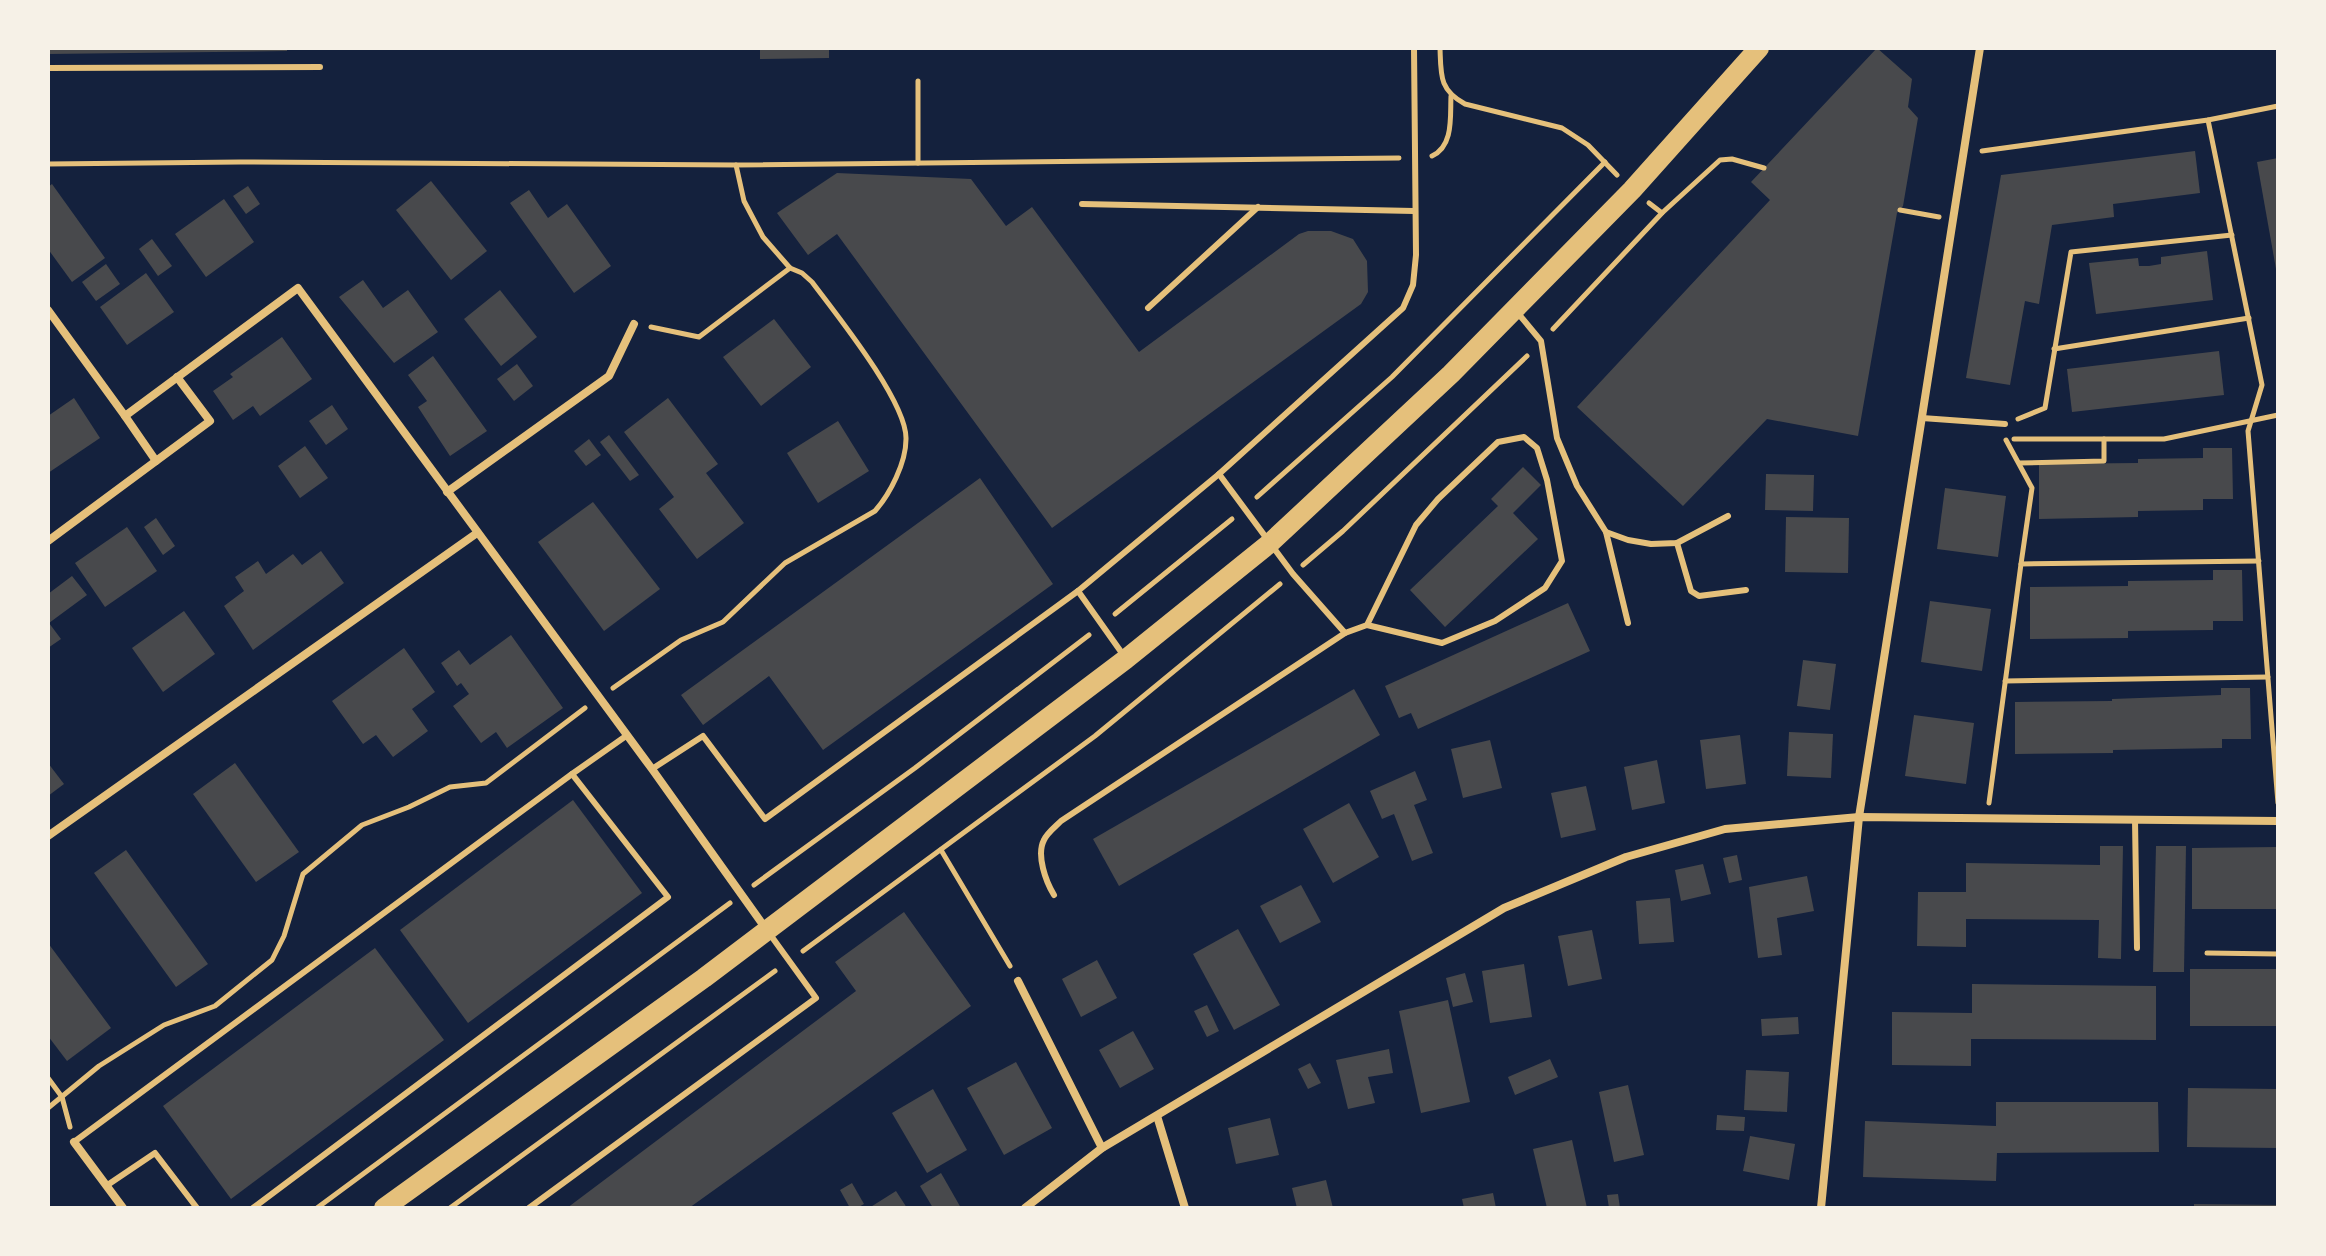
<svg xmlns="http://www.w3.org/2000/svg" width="2326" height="1256" font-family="Cabin,sans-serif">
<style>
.building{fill:#48494c}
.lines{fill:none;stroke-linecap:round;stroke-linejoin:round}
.path{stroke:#e5c07b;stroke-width:5}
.service{stroke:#e5c07b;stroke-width:6}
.minor{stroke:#e5c07b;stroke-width:8}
.primary{stroke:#e5c07b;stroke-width:20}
</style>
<rect width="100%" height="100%" fill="#14213d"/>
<g class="building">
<polygon points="48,48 287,48 287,51 48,54"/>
<polygon points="760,48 829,48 829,58 760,59"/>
<polygon points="1877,48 1912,79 1908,107 1918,118 1903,206 1897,213 1858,436 1767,419 1683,506 1577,407 1770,200 1751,182"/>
<polygon points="2195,151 2200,193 2113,204 2114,217 2052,225 2039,304 2025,301 2010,385 1966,378 2001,175"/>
<polygon points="2278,158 2278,269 2276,269 2257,162"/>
<polygon points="837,173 971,179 1006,226 1032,207 1139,352 1299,234 1308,231 1331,231 1353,239 1367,261 1368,292 1361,304 1052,528 837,234 808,255 777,213"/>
<polygon points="431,181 487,251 451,280 396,210"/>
<polygon points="52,184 105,258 72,282 48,249 48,187"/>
<polygon points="248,186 260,204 246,214 233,196"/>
<polygon points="529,190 548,218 567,204 611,266 574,293 510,203"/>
<polygon points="224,199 254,242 206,277 175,234"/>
<polygon points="152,239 172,266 158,276 139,249"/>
<polygon points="2207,251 2213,300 2096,314 2089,263 2138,258 2139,266 2149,266 2161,264 2161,257"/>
<polygon points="106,264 120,284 96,301 82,282"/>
<polygon points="146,273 174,312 127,345 100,307"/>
<polygon points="363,280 383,308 408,290 438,332 394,363 339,297"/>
<polygon points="500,290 537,337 501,366 464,319"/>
<polygon points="774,319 811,367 761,406 723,357"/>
<polygon points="282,337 312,379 260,416 253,406 233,420 213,391 233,377 230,374"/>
<polygon points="2219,351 2224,395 2072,412 2067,369"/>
<polygon points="433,356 487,431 450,456 418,407 427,401 408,375"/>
<polygon points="517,364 533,386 514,401 497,379"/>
<polygon points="74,398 100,438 48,473 48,416"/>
<polygon points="668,398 718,464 706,473 744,523 697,559 659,509 674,497 624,432"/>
<polygon points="332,405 348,429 326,445 309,421"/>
<polygon points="838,421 869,471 818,503 787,453"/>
<polygon points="609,435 639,475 630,481 600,442"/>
<polygon points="589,439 601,455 586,466 574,451"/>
<polygon points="305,446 328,478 300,498 278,466"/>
<polygon points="2203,448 2232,448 2233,499 2203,499 2203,510 2138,511 2138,517 2039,519 2039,464 2138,463 2138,459 2203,458"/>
<polygon points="1523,467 1541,485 1513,513 1538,539 1445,627 1410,590 1498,506 1491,499"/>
<polygon points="1766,474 1814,475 1813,511 1765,510"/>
<polygon points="980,478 1053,584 823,750 769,676 703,725 681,695"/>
<polygon points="1945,488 2006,496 1998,557 1937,549"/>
<polygon points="593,502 660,589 604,631 538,542"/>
<polygon points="1786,517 1849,518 1848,573 1785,572"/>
<polygon points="156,518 175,546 163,555 144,527"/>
<polygon points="127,527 157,571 105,607 75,563"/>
<polygon points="321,551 344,583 253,650 224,606 244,591 235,577 258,561 266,574 293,554 302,565"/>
<polygon points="2213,570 2242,570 2243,621 2213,621 2213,630 2128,631 2128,638 2030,639 2030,587 2128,586 2128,581 2213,580"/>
<polygon points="72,576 87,595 49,623 61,639 48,648 48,594"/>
<polygon points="1930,601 1991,609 1982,671 1921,662"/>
<polygon points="1568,603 1590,651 1418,729 1411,713 1399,718 1385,686"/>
<polygon points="184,611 215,654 163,692 132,648"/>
<polygon points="511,635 563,708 507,748 496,732 481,743 453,706 469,694 461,683 457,686 441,663 459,650 470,665"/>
<polygon points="404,648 435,692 412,709 428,731 393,757 376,735 363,744 332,701"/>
<polygon points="1803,660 1836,664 1830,710 1797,706"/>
<polygon points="2221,688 2250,688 2251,739 2222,739 2222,748 2113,750 2113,753 2015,754 2015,702 2112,701 2112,699 2221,695"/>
<polygon points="1354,689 1380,735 1119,886 1093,839"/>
<polygon points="1914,715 1974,723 1966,784 1905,776"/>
<polygon points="1789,732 1833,734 1831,778 1787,776"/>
<polygon points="1740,735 1746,784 1706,789 1700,740"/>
<polygon points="1490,740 1502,788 1463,798 1451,749"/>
<polygon points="1657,760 1665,803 1632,810 1624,767"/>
<polygon points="48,763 64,784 48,796"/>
<polygon points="235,763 299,852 256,882 193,794"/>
<polygon points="1415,771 1427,800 1414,805 1433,853 1412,861 1394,814 1382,819 1370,791"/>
<polygon points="1586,786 1596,830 1561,838 1551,793"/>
<polygon points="573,800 642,893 468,1023 400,930"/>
<polygon points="1349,803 1379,857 1333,883 1303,829"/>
<polygon points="2100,846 2123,846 2121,959 2098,958 2099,920 1966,919 1966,947 1917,946 1918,892 1966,892 1966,863 2100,865"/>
<polygon points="2156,846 2186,846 2184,972 2153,972"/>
<polygon points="2278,847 2278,909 2192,909 2192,848"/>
<polygon points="126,850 208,964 176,987 94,873"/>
<polygon points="1737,855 1742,880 1729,883 1723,858"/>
<polygon points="1703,864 1711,894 1681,901 1675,870"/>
<polygon points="1807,876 1814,911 1777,918 1782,955 1758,958 1749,887"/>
<polygon points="1301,885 1321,922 1280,943 1260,906"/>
<polygon points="1670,898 1674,942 1639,944 1636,901"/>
<polygon points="904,912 971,1006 689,1208 567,1208 856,991 835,962"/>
<polygon points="1238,929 1280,1005 1234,1030 1193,954"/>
<polygon points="1592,930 1602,979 1568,986 1558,936"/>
<polygon points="48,943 111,1028 67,1061 48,1036"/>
<polygon points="375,948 444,1040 231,1199 163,1106"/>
<polygon points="1097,960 1117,998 1081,1017 1062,979"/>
<polygon points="1524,964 1532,1017 1490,1023 1482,971"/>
<rect x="2190" y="969" width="88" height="57"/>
<polygon points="1465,973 1473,1002 1453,1007 1446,978"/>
<polygon points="1972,984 2156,986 2156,1040 1971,1039 1971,1066 1892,1065 1892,1012 1972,1013"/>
<polygon points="1448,1000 1470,1102 1421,1113 1399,1011"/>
<polygon points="1207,1005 1219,1031 1207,1037 1194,1011"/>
<polygon points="1798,1017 1799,1034 1762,1036 1761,1019"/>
<polygon points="1133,1031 1154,1069 1120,1088 1099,1050"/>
<polygon points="1389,1049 1393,1073 1368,1077 1375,1103 1348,1109 1336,1060"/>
<polygon points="1550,1059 1558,1077 1515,1095 1508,1077"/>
<polygon points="1016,1062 1052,1128 1004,1155 967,1088"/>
<polygon points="1310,1063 1321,1083 1308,1089 1298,1069"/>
<polygon points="1746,1070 1789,1072 1787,1112 1744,1110"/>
<polygon points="1628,1085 1644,1155 1614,1162 1599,1092"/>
<polygon points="2188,1088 2278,1089 2278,1148 2187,1147"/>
<polygon points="933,1089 967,1150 927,1173 892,1113"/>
<polygon points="1996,1102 2158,1102 2159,1152 1997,1153 1996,1181 1863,1177 1865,1121 1996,1126"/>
<polygon points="1717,1115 1745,1117 1744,1131 1716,1130"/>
<polygon points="1270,1118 1279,1155 1236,1164 1228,1128"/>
<polygon points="1750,1136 1795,1144 1789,1180 1743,1171"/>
<polygon points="1572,1140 1587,1208 1547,1208 1533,1149"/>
<polygon points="941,1173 961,1208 933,1208 920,1186"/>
<polygon points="1326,1180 1333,1208 1297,1208 1292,1188"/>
<polygon points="852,1183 864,1204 857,1208 850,1208 840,1190"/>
<polygon points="896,1191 907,1208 869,1208"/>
<polygon points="1493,1193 1496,1208 1464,1208 1462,1199"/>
<polygon points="1618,1194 1620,1208 1609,1208 1607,1195"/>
<polygon points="2194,1204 2278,1205 2278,1208 2194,1208"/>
</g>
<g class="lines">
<g class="path">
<path d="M1440,48C1441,75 1439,90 1465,104L1562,128L1588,145L1617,175"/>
<polyline points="918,81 918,163"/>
<polyline points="2208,120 2262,385 2248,431 2278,803"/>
<polyline points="1982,151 2208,120 2278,106"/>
<path d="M1432,156C1454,146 1450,116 1451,96"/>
<polyline points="48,164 240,162 736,165 1399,158"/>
<polyline points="1649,203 1662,213 1720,160 1732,159 1764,168"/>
<polyline points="1900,210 1939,217"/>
<polyline points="651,327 699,337 790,268"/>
<polyline points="1553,329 1662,213"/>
<polyline points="2054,349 2249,318"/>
<polyline points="2018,419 2045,408 2071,252 2232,235"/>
<polyline points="2014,439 2104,439"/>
<polyline points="2006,440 2032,488 2021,564"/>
<polyline points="2019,463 2104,461 2104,439 2164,439 2278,415"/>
<polyline points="1257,497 1392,377 1605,162"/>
<polyline points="1303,565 1343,531 1527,356"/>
<polyline points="1115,614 1232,519"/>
<polyline points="2005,681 2268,677"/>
<path d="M613,688L681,640L723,622L785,563L875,511C890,494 906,463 906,439C907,402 836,314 812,282L802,273L790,268L763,237L744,201L736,165"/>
<polyline points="1989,803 2021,564 2259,561"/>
<polyline points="941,850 1010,966"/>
<polyline points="754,885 915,768 1089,635"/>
<polyline points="803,951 1095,736 1280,584"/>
<polyline points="2207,953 2278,954"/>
<polyline points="48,1078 62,1097 70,1127"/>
<polyline points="48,1108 99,1066 164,1025 215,1006 272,960 284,936 303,874 362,825 409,807 450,787 486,783 585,708"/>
<polyline points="317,1208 730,903"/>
<polyline points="450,1208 775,971"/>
</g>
<g class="service">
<polyline points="48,68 320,67"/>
<polyline points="1082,204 1414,211"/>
<polyline points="1148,308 1258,207"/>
<polyline points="1517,312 1541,341 1557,438 1577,486 1606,532 1628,540 1651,544 1677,543 1728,516"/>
<polyline points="1922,418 2005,424"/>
<polyline points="1606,532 1628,623"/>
<polyline points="1677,543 1691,591 1699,596 1746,590"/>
<polyline points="1078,591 1124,656"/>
<polyline points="1367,625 1416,525 1438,499 1498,442 1524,437 1537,448 1547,480 1562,561 1545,588 1495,621 1442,643 1367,625 1345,633 1293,574 1219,474 1403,308 1413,285 1416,255 1414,48"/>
<polyline points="652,769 703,736 765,819 1078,591 1219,474"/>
<polyline points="2135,820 2137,948"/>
<path d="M1054,895C1046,882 1036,855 1044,840C1047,833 1055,827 1061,821L1345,633"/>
<polyline points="74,1142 572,774"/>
<polyline points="106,1186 155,1153 197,1208"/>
<polyline points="253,1208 668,897 572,774 626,736"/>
<polyline points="529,1208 816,998 769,933"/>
</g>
<g class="minor">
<polyline points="48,310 125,416"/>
<polyline points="156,461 125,416 298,288 652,769 766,929"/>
<polyline points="447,492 609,376 634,324"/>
<polyline points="48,541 210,421 177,377"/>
<polyline points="48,836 477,533"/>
<polyline points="1018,981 1102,1148"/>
<polyline points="1157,1116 1185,1208"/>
<polyline points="74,1142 123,1208"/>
<polyline points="1025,1208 1102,1148 1504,908 1626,857 1725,829 1859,817 2278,821"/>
<polyline points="1821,1208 1859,817 1980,48"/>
</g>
<polyline class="primary" points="384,1208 704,978 1126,659 1270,543 1451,374 1632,190 1759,48"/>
</g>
<rect width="2326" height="1256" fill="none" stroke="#f6f1e7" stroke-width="100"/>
</svg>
